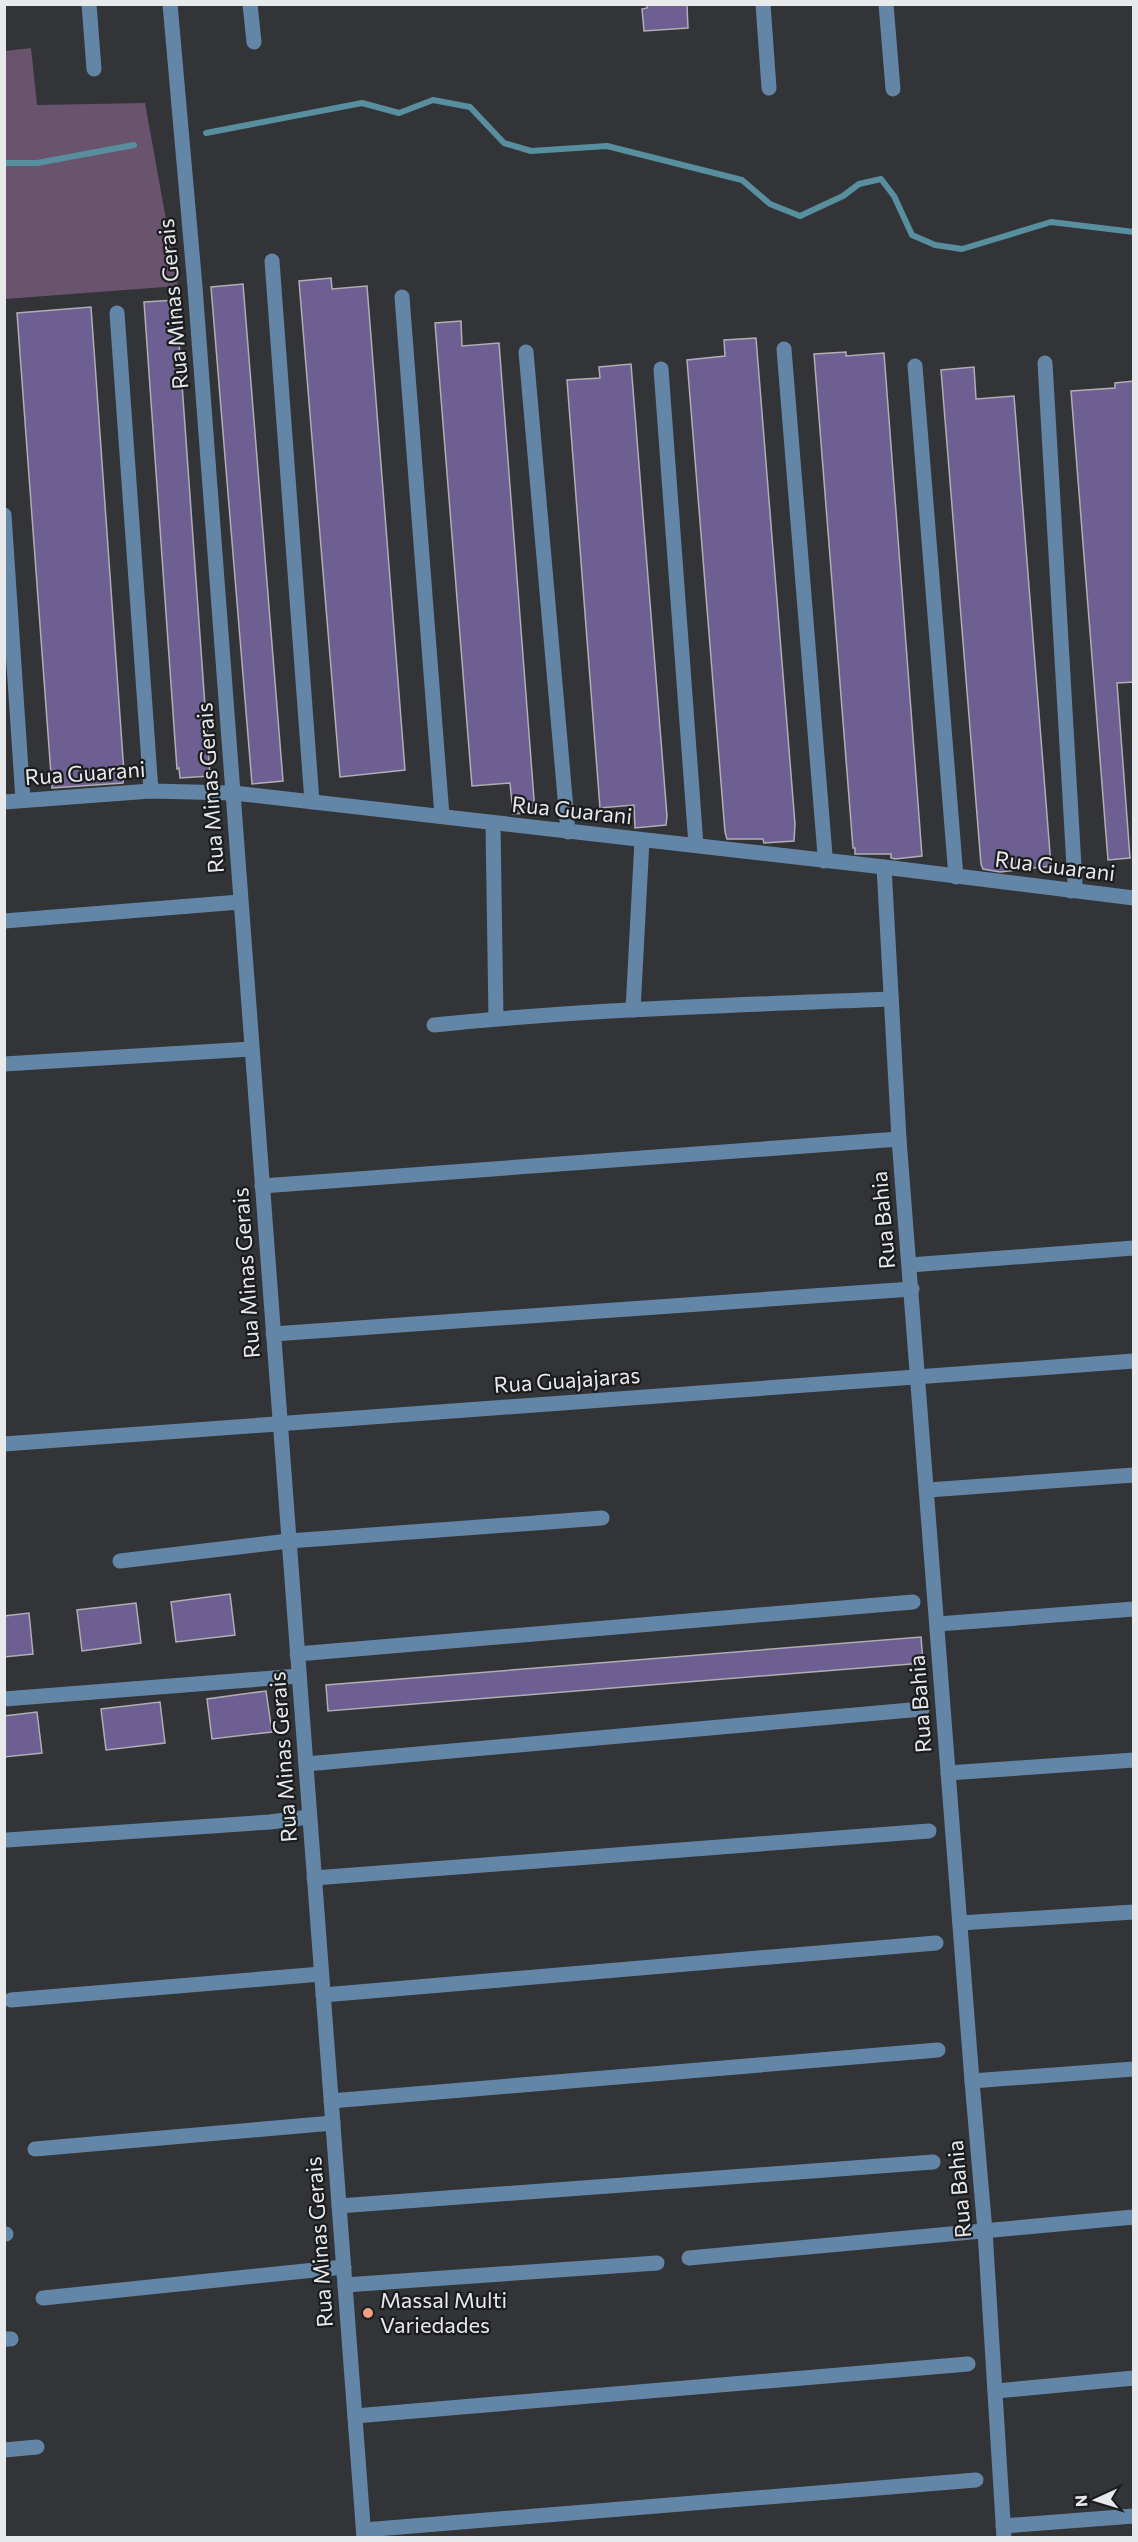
<svg xmlns="http://www.w3.org/2000/svg" width="1138" height="2542" font-family="Commissioner,sans-serif">
<style>
.green{fill:#69536d}
.lines{fill:none;stroke-linecap:round;stroke-linejoin:round}
.stream{stroke:#588f9f;stroke-width:6}
.building{fill:#6e5f92;stroke:#b0aeb4;stroke-width:1.5}
.minor{stroke:#6385a6;stroke-width:15}
.poi-dot{fill:#f39f86;stroke:#1b1c1e;stroke-width:2}
.labels{text-anchor:middle;stroke-width:4.5;stroke-linejoin:round;paint-order:stroke}
.street-label{font-size:22px;fill:#e8e9eb;stroke:#1b1c1e}
.poi-label{font-size:22px;fill:#e8e9eb;stroke:#1b1c1e;text-anchor:start}
</style>
<rect width="100%" height="100%" fill="#333438"/>
<polygon class="green" points="31,48 37,105 145,103 178,286 5,299 5,51"/>
<g class="lines">
<g class="stream">
<polyline points="206,133 362,103 399,113 433,100 470,107 504,143 531,151 607,146 742,180 770,204 800,216 843,196 859,184 881,179 894,196 912,235 935,245 962,249 1051,222 1134,232"/>
<polyline points="4,163 37,163 134,145"/>
</g>
</g>
<g class="building">
<polygon points="647,5 687,5 688,28 644,31 642,9 647,8"/>
<polygon points="331,278 332,289 367,286 405,770 340,777 299,281"/>
<polygon points="243,284 283,781 252,784 211,287"/>
<polygon points="176,300 210,776 180,778 179,768 177,769 144,302"/>
<polygon points="91,307 124,773 123,783 52,788 17,313"/>
<polygon points="461,321 462,346 499,343 535,812 513,814 510,783 472,786 435,323"/>
<polygon points="756,338 795,824 794,841 764,843 763,839 727,839 725,832 687,360 725,356 724,340"/>
<polygon points="846,352 846,356 884,353 922,856 895,859 891,858 891,854 855,854 855,848 853,848 814,354"/>
<polygon points="631,364 667,816 666,825 635,828 634,805 600,808 567,380 600,378 599,367"/>
<polygon points="974,367 976,399 1014,396 1051,866 1000,872 983,869 981,864 941,370"/>
<polygon points="1134,381 1134,682 1117,683 1130,858 1108,860 1071,391 1115,388 1115,383"/>
<polygon points="230,1594 235,1635 176,1642 171,1602"/>
<polygon points="136,1603 141,1643 82,1651 77,1610"/>
<polygon points="29,1613 33,1654 4,1657 4,1616"/>
<polygon points="921,1637 923,1663 328,1711 326,1685"/>
<polygon points="266,1691 272,1732 212,1739 207,1699"/>
<polygon points="160,1702 165,1743 106,1750 101,1709"/>
<polygon points="37,1712 42,1753 4,1757 4,1716"/>
</g>
<g class="lines">
<g class="minor">
<polyline points="89,4 94,69"/>
<polyline points="170,4 195,287 364,2538"/>
<polyline points="250,4 254,42"/>
<polyline points="763,4 769,88"/>
<polyline points="886,4 893,89"/>
<polyline points="272,261 312,802"/>
<polyline points="402,297 442,816"/>
<polyline points="117,313 151,791"/>
<polyline points="784,349 825,855 824,861"/>
<polyline points="526,352 568,832"/>
<polyline points="1045,363 1075,884 1071,891"/>
<polyline points="915,366 956,877"/>
<polyline points="661,369 696,845"/>
<polyline points="4,515 23,800"/>
<polyline points="4,802 151,791 234,793 884,867 1134,898"/>
<polyline points="493,824 496,1018"/>
<polyline points="884,867 899,1139 972,2081 985,2231 1004,2538"/>
<polyline points="4,921 240,902"/>
<polyline points="633,1010 642,840"/>
<path d="M434,1025C586,1009 739,1005 891,999"/>
<polyline points="4,1064 251,1049"/>
<polyline points="262,1186 899,1139"/>
<polyline points="910,1265 1134,1248"/>
<polyline points="273,1334 912,1289"/>
<polyline points="4,1444 1134,1361"/>
<polyline points="928,1490 1134,1475"/>
<polyline points="120,1561 289,1541 602,1518"/>
<polyline points="938,1624 1134,1609"/>
<polyline points="297,1654 913,1602"/>
<polyline points="4,1699 299,1676"/>
<polyline points="306,1764 922,1709"/>
<polyline points="948,1773 1134,1760"/>
<polyline points="7,1840 270,1822 309,1817"/>
<polyline points="314,1878 929,1831"/>
<polyline points="960,1923 1134,1912"/>
<polyline points="323,1995 936,1943"/>
<polyline points="11,2000 321,1974"/>
<polyline points="972,2081 1134,2069"/>
<polyline points="331,2101 938,2050"/>
<polyline points="35,2149 333,2123"/>
<polyline points="339,2206 933,2162"/>
<polyline points="4,2234 6,2234"/>
<polyline points="689,2258 1134,2217"/>
<polyline points="345,2285 657,2263"/>
<polyline points="43,2298 344,2267"/>
<polyline points="4,2339 11,2339"/>
<polyline points="996,2391 1134,2378"/>
<polyline points="355,2416 968,2364"/>
<polyline points="4,2450 37,2447"/>
<polyline points="1003,2526 1134,2516"/>
<polyline points="364,2530 976,2480"/>
</g>
</g>
<circle class="poi-dot" cx="368" cy="2313" r="6"/>
<g class="labels">
<g class="street-label">
<text transform="translate(173 304) rotate(-95)" y="8">Rua Minas Gerais</text>
<text transform="translate(85 773) rotate(-4)" y="8">Rua Guarani</text>
<text transform="translate(210 788) rotate(-94)" y="8">Rua Minas Gerais</text>
<text transform="translate(572 810) rotate(6)" y="8">Rua Guarani</text>
<text transform="translate(1055 866) rotate(7)" y="8">Rua Guarani</text>
<text transform="translate(883 1220) rotate(-95)" y="8">Rua Bahia</text>
<text transform="translate(246 1273) rotate(-94)" y="8">Rua Minas Gerais</text>
<text transform="translate(567 1380) rotate(-4)" y="8">Rua Guajajaras</text>
<text transform="translate(920 1704) rotate(-94)" y="8">Rua Bahia</text>
<text transform="translate(283 1757) rotate(-94)" y="8">Rua Minas Gerais</text>
<text transform="translate(959 2189) rotate(-95)" y="8">Rua Bahia</text>
<text transform="translate(319 2242) rotate(-94)" y="8">Rua Minas Gerais</text>
</g>
<g class="poi-label">
<text x="380" y="2308">Massal Multi<tspan x="380" dy="25">Variedades</tspan></text>
</g>
</g>
<rect width="1138" height="2542" fill="none" stroke="#e8e9eb" stroke-width="12"/>
<g transform="translate(1096 2500) rotate(266)" stroke="#1b1c1e" stroke-width="4.5" paint-order="stroke">
<path d="M0-4.5L10 22L0 15L-10 22Z" fill="#e8e9eb"/>
<text y="-9" font-size="16" font-weight="bold" text-anchor="middle" fill="#e8e9eb">N</text>
</g>
</svg>
